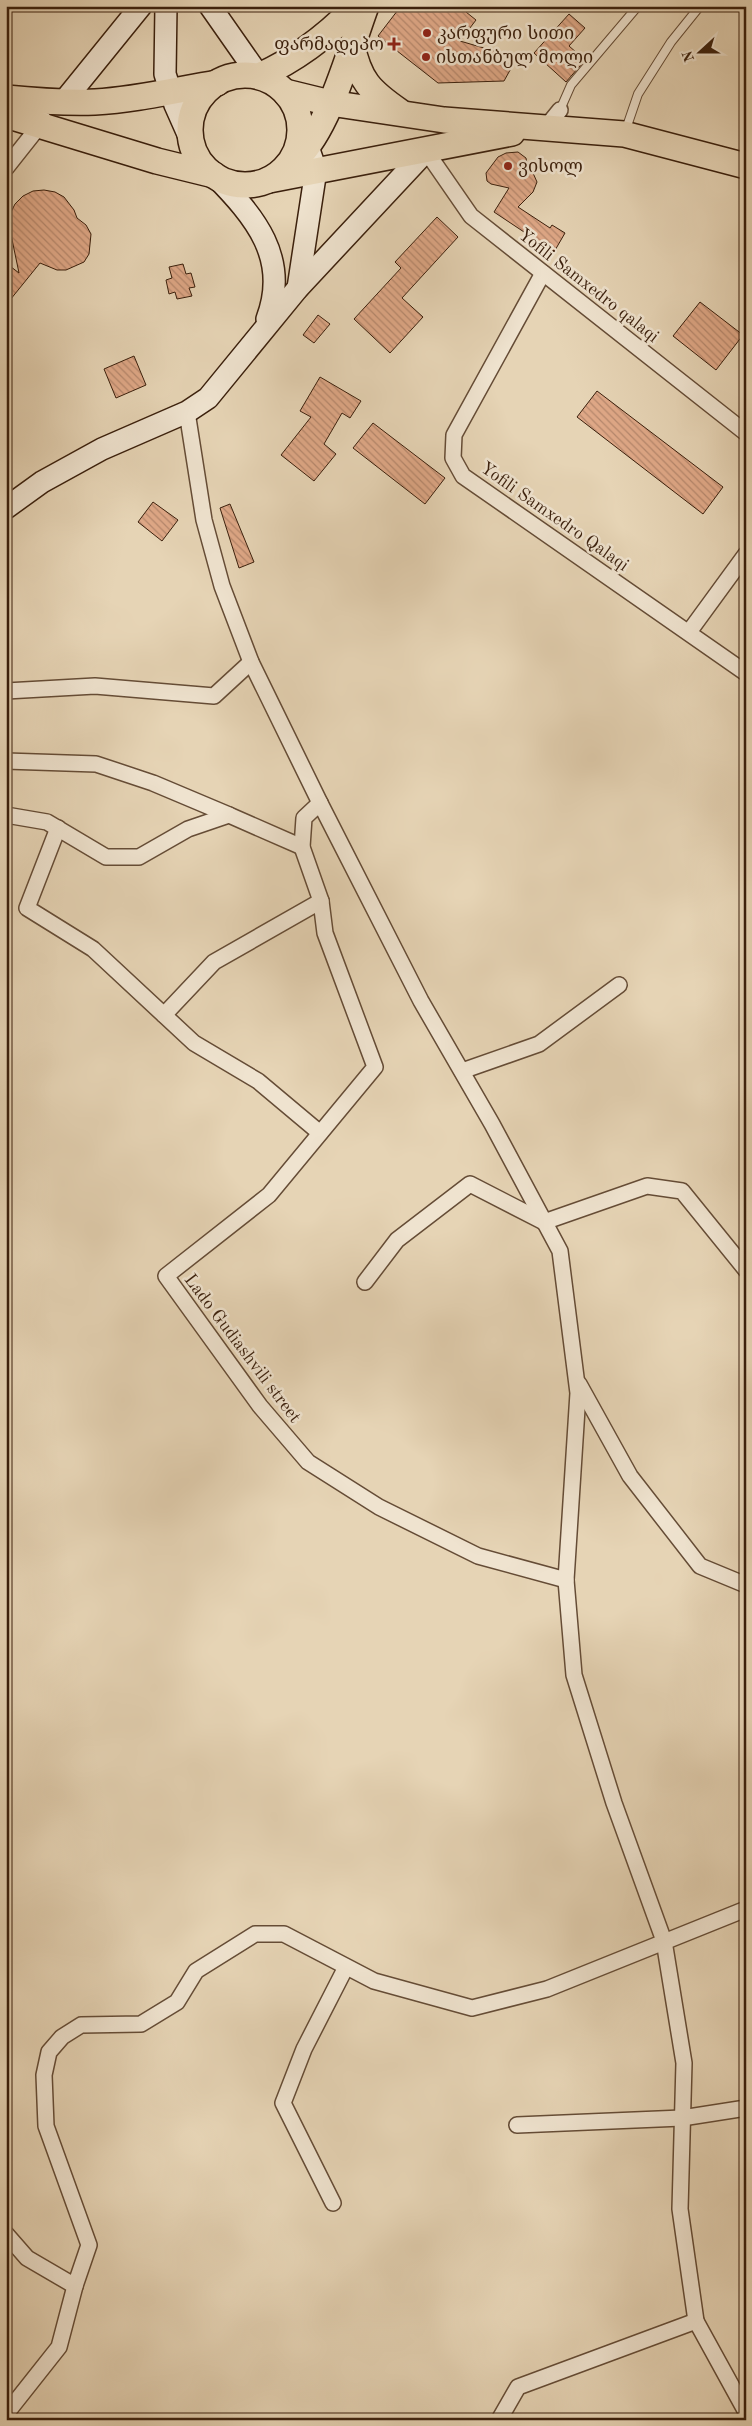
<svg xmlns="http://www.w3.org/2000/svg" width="752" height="2426" font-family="'Old Standard TT','Noto Serif Georgian',serif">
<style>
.building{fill:url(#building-back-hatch);stroke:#3a1f0c}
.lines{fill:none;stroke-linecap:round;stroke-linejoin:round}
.service-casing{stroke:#654c36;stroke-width:10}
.minor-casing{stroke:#654c36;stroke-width:18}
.secondary-casing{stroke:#3a1f0c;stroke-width:24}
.trunk-casing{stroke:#3a1f0c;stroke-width:28}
.service{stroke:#efe3cf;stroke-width:8}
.minor{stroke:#efe3cf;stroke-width:15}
.secondary{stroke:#efe3cf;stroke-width:21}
.trunk{stroke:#e6d4b5;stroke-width:25}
.poi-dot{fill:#8f2418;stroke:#efe3cf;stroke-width:2}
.labels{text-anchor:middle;stroke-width:5;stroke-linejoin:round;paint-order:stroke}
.poi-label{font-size:18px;fill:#3a1f0c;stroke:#efe3cf;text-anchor:start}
.street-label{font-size:18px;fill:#3a1f0c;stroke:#efe3cf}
</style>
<defs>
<pattern id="building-back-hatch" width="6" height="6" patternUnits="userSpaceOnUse" patternTransform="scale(1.25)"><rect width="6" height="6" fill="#dfa887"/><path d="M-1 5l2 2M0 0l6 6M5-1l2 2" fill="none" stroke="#b6886d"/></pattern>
</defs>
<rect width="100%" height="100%" fill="#e6d4b5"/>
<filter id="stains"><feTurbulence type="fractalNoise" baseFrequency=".004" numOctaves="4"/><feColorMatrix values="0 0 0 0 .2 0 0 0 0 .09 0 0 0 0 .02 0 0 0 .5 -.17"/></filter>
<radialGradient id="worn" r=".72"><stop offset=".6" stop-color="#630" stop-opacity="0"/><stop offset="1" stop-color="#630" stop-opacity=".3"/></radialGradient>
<g class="building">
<polygon points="401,6 471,6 466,12 476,20 460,41 501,53 500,59 514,63 504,81 438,83 378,36"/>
<polygon points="569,14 585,28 569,46 585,60 566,82 534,53"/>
<polygon points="518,152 526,158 528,169 533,173 537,182 533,192 518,207 550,228 552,225 565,233 554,252 494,212 509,188 491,184 487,181 486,173 498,157 506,153"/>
<polygon points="44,190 55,192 64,197 74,210 77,218 86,225 91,234 89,254 84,262 66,270 57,270 40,263 6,305 6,263 19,273 9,225 10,214 15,204 23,196 33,191"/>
<polygon points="437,217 458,237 402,298 423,317 390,353 354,319 401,268 395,262"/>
<polygon points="183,264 186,274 191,273 195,287 189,288 192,296 177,299 175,292 169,294 166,280 172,278 169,267"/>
<polygon points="700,302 743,335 716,370 673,336"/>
<polygon points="318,315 330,324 314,343 303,335"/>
<polygon points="134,356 146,385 116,398 104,369"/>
<polygon points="320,377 361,401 350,418 342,413 324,444 336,454 314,481 281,455 311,417 300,411"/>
<polygon points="597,391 723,487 703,514 577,417"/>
<polygon points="373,423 445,478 425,504 353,448"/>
<polygon points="153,502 178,520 162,541 138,522"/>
<polygon points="230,504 254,562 239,568 220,508"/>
</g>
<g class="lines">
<g class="service-casing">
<g id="service">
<polyline points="560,110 571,85 638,6"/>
<polyline points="625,132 638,94 671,42 700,6"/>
</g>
</g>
<g class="minor-casing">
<g id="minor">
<polyline points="547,126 560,110"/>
<polyline points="426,151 471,216 746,433"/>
<polyline points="6,168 44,120"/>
<polyline points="543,273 454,435 453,458 463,476 746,673"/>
<polyline points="187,412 204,520 222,586 251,662 320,803 421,1001 492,1124 560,1251 578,1393 566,1580 574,1675 614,1803 664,1941 684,2063 680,2209 696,2321 746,2412"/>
<polyline points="689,632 746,554"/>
<polyline points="6,691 95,686 214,696 251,662"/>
<polyline points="6,761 96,764 153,783 229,815"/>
<polyline points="320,803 304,818 302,847 321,901 325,933 375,1067 269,1195 166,1276 260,1406 308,1462 379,1507 478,1556 566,1580"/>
<polyline points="6,815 47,822 106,857 139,857 188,829 229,815 302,847"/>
<polyline points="58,828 27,908 93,949 194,1043 258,1081 320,1133"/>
<polyline points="164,1015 214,962 321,901"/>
<polyline points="462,1071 539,1044 619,985"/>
<polyline points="365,1282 397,1240 470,1184 544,1222 647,1186 682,1191 746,1270"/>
<polyline points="579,1384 630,1476 700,1566 746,1585"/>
<polyline points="517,2125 682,2118 746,2108"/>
<polyline points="333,2203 283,2103 304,2049 346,1967"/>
<polyline points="6,2234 27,2258 75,2286 89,2245 46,2126 44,2075 49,2052 62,2037 81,2025 141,2024 177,2002 196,1971 255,1934 284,1934 374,1981 472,2008 547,1989 746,1909"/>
<polyline points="6,2414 59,2347 75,2286"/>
<polyline points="499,2420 518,2387 696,2321"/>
</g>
</g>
<g class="secondary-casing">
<g id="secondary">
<polyline points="166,6 165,74 175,105 191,141"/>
<polyline points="210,6 259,76"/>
<polyline points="64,101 141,6"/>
<path d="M214,175C255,217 290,258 267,319"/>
<polyline points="298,288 316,170 300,124"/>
<polyline points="6,508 42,482 102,449 187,412 208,398 298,288 426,151"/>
</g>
</g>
<g class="trunk-casing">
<g id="trunk">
<path d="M352,45C359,80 370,91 399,111"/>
<circle cx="245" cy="130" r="55"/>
<path d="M259,76C295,60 328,35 356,6"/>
<polyline points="285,92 330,103 444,120 624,134 746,166"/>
<path d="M6,98C36,101 65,103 95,102C136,100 176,90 217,83"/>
<polyline points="6,115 157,161 214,175"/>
<path d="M297,158C329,129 350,49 366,6"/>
<polyline points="269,180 512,133"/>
</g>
</g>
<use href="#service" class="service"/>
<use href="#minor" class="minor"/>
<use href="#secondary" class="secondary"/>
<use href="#trunk" class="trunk"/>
</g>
<g class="poi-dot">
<circle cx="427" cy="33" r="5"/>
<path d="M391.5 36.5h5v5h5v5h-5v5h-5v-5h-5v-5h5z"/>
<circle cx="426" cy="57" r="5"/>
<circle cx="508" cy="166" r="5"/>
</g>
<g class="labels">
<g class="poi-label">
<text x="437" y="39">კარფური სითი</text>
<text x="384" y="50" text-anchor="end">ფარმადეპო</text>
<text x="436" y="63">ისთანბულ მოლი</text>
<text x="518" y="172">ვისოლ</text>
</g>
<g class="street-label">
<text transform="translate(589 285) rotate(38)" y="6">Yofili Samxedro qalaqi</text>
<text transform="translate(555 516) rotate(35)" y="6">Yofili Samxedro Qalaqi</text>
<text transform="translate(243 1348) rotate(53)" y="6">Lado Gudiashvili street</text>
</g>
</g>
<rect width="752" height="2426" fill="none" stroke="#e6d4b5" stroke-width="25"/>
<rect x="8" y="8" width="737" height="2411" fill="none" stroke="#3a1f0c" stroke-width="2.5"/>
<rect x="12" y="12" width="727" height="2401" fill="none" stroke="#3a1f0c"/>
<g transform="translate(700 52) rotate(249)" stroke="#efe3cf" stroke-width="4" paint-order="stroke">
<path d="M0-4L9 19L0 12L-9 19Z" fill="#3a1f0c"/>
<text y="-8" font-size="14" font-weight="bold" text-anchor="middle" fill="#3a1f0c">N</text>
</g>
<rect width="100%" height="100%" filter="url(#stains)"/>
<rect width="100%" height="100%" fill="url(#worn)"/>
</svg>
